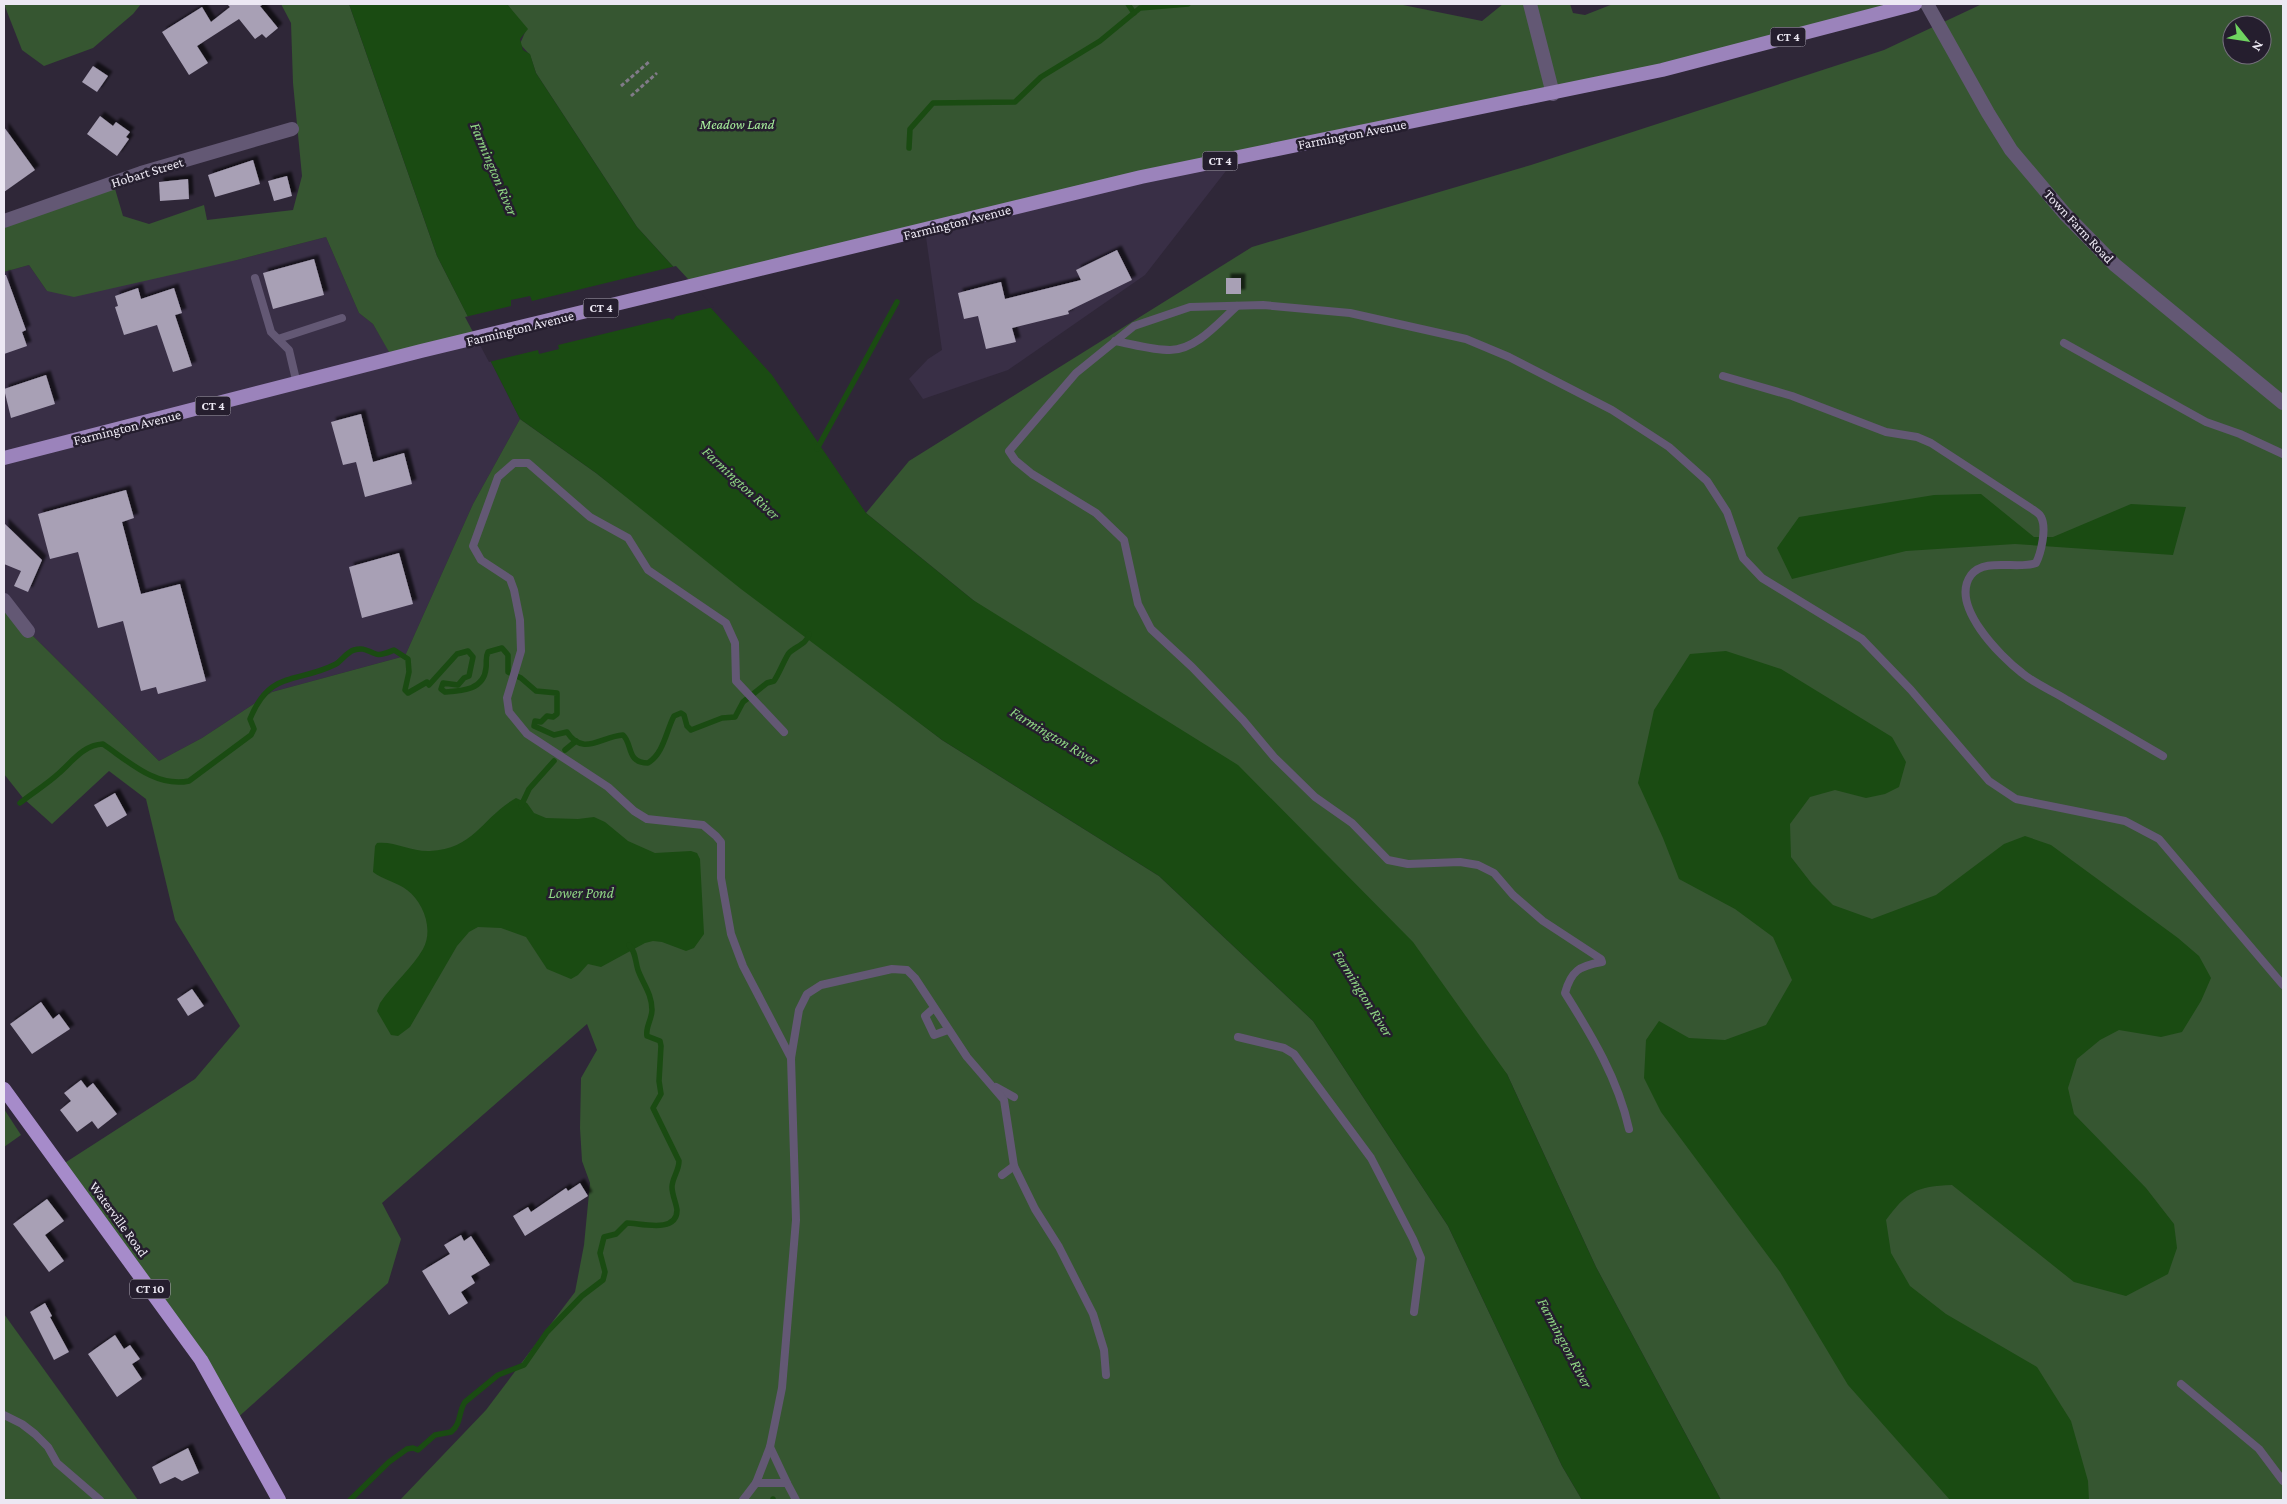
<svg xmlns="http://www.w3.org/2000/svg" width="2287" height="1504" font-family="'Crimson Pro',serif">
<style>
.built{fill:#392f46}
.green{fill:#365631;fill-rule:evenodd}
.water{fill:#1a4b12}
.pier{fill:#2f2738}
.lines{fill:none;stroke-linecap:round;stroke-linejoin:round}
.stream{stroke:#1a4b12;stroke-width:5.5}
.building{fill:#a8a0b5;filter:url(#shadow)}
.path{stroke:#817b89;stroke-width:3;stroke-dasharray:4 2.5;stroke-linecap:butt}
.service{stroke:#635874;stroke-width:8}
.minor{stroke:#635874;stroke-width:14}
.primary{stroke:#9b83bb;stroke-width:14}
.trunk{stroke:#a68bca;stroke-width:14}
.labels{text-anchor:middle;stroke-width:5;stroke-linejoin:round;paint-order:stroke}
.shield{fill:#251e2e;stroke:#b0abb8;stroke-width:1}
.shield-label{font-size:12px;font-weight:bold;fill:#ece8f3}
.park-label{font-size:14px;font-style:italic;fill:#a7ef9c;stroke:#251e2e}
.street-label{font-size:14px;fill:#ece8f3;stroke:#251e2e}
.water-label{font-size:15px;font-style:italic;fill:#8fd684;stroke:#251e2e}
</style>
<defs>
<filter id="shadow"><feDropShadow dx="4.5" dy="-4.5" stdDeviation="1" flood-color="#0009"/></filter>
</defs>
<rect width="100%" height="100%" fill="#2f2738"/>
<g class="built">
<polygon points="1236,158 1145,275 1008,370 923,399 909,379 928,359 942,350 925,230"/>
<polygon points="326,237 359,313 373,324 393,358 479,338 520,419 473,504 405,656 272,692 202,738 159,761 28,631 4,600 4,272 29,265 47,291 237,260"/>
</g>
<g class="green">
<polygon points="4,4 141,4 133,14 93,48 44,66 22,50"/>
<polygon points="281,4 349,4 437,256 479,338 393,359 373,324 359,313 326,237 237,260 74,297 47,291 29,265 4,272 4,221 113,182 123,216 149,224 204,205 207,220 293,210 302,176 293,83 291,23"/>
<polygon points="507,4 1398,4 1482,21 1503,4 1570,4 1573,13 1585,15 1613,4 1915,4 1662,70 1141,177 691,286 637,227 536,73 530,55 520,44 526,30"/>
<path d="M1982,4H2283V1500H1721L1596,1267L1507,1074L973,600L866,513L909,461L1252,247L1531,165L1884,50ZM2232,25H2262V55H2232Z"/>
<polygon points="520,419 596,473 942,740 1159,876 1313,1021 1448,1226 1562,1466 1582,1500 400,1500 486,1410 575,1292 584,1245 590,1183 582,1161 580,1128 581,1078 597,1050 587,1024 382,1203 401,1239 388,1283 235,1420 60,1166 195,1079 240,1026 175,920 146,799 109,771 52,824 23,798 4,774 4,600 28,631 159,761 202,738 272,692 405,656 473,504"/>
<polygon points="4,1109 21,1135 4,1147"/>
<polygon points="4,1314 138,1500 4,1500"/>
</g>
<g class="water">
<polygon points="349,4 507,4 528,29 520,39 523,50 530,54 536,73 637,227 772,375 866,513 973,600 1238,765 1413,942 1507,1074 1596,1267 1721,1500 1582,1500 1562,1466 1448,1226 1313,1021 1159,876 942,740 741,589 596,473 520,419 437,256"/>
<polygon points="1981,494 2034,537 2053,537 2131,504 2186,507 2173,555 2015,544 1906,551 1792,579 1777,548 1799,517 1934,495"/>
<path d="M1726,651L1781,669L1892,737L1906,762L1899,787L1885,794L1866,798L1835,790L1810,797L1790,824L1791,857L1812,884L1833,905L1872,919L1936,895L2004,844L2025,836L2051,845L2178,938L2199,956L2211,978L2201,1001L2182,1032L2161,1037L2119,1030L2100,1040L2077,1059L2068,1088L2074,1114L2146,1188L2174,1224L2177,1248L2168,1274L2126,1296L2074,1282L1952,1185C1916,1186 1907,1192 1886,1220L1891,1253L1910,1286L1946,1314L2037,1367L2071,1421L2088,1481L2089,1500H1950L1848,1385L1780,1272L1661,1112L1644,1078L1646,1040L1659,1021L1689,1038L1725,1040L1766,1025L1792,980L1773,937L1735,909L1679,879L1663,838L1638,783L1654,710L1690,654Z"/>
<path d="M516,798L527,803L534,813L546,818L578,819L594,817L605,822L628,841L655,853L691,851L697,853L700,859L704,934L694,948L686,951L662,942L653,941L645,943L601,967L588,964L578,975L571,979L547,969L526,937L501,928L478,927L469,932L457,946L410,1027L398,1036L391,1035L377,1011L380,1003C392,985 413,967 423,949C434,929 423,902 407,890C397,882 383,880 373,872L375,846L377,843C395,841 412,852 430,851C476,848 482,817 516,798Z"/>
</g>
<polygon class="pier" points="676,266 714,307 676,316 673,320 669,318 558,345 559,349 539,354 538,350 489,362 465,317 511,306 511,300 530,296 532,301"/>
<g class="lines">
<g class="stream">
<polyline points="1128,4 1134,13"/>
<polyline points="909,148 910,129 933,103 1015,102 1041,77 1100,41 1140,8 1188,4"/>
<polyline points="817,449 897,302"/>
<polyline points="565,750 576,741"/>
<path d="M20,803C32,793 46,785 58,774C72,762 83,745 103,744C128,761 156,788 189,781L251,735L254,729L250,719C270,669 297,684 336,664C342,660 347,652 354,650C364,647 367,651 376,654C381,656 389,652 394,650L408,659L409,672L405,690L408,693L427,682L429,685L457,654L468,651L473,657L469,676L464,678L458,685L443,683L441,689L445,692C462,691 484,690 486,668C487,662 485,658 488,652L502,648L508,655V672L521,678L536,691L557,693V714L553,717L547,716L541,722L535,721L534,726L554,735L567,732C583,757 602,736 623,735C633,744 626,763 648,763C664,753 666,731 674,716L681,713L684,715L687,726L691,730L722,718L735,717L743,702L767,683L774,681C779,674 786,656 789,653C796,646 807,644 809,634"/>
<polyline points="521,806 529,789 554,761"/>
<polyline points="773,1499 773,1500"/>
<path d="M350,1500L389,1462L407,1449L413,1448L418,1450L435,1435L451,1432C462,1423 458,1412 465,1402L498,1375L524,1365L547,1332L582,1296L603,1280L605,1272L600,1253L604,1237L616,1234L627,1223C640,1223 677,1234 677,1210C676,1202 672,1195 672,1187C672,1178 679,1171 679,1161L653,1108L661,1094L659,1081L661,1046L660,1041L647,1036C645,1028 652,1019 652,1010C652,994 643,984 638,970C635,961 636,952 629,945"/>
</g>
</g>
<g class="building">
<polygon points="227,4 264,4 260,6 278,28 266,38 262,34 255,39 239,19 197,46 208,63 189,75 162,32 202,7 211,22 230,7"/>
<polygon points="93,66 108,76 97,92 82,82"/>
<polygon points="100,116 113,126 116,122 130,132 126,137 129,139 117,156 87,134"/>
<polygon points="4,127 35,170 4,192"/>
<polygon points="253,160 260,184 215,197 208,175"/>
<polygon points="287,176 292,196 274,201 268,181"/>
<polygon points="188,179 189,199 160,201 159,182"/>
<polygon points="1117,250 1132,280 1068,311 1069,314 1012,328 1016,342 986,349 978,316 964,319 958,293 1001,282 1005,299 1081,280 1076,270"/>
<polygon points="314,259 324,295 273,309 263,273"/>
<polygon points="4,275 6,275 26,330 22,332 27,346 4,354"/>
<rect x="1226" y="278" width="15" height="16"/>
<polygon points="138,288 141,299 174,288 182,313 175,315 192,366 173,372 157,325 124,335 115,307 118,306 115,296"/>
<polygon points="46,375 55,404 11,418 4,389"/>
<polygon points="361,414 373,462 404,453 412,484 365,497 356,462 343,465 331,422"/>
<polygon points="126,490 134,518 122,522 141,594 180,584 206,681 158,694 156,687 141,691 123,621 98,628 78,552 50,559 38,514"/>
<polygon points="4,523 42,560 28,592 14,586 21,571 4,564"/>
<polygon points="399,553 413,604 362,618 349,567"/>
<polygon points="115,793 127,815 107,827 94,805"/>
<polygon points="192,989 204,1006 188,1016 177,999"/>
<polygon points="41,1002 53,1019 59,1014 70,1029 32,1054 10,1024"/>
<polygon points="81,1080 87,1088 93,1083 117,1114 98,1129 92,1121 77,1132 60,1110 71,1101 64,1093"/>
<polygon points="580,1183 588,1196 525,1236 513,1216 528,1207 531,1212 566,1188 568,1191"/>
<polygon points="47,1199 64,1221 45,1235 64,1261 49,1272 13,1224"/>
<polygon points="461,1235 464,1241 471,1236 490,1265 471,1276 475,1283 461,1292 468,1303 449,1315 422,1271 450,1254 444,1245"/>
<polygon points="45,1303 52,1316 50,1317 69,1352 54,1360 30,1312"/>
<polygon points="115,1335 124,1349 130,1345 140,1359 132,1364 142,1379 117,1397 88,1354"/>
<polygon points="188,1448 199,1473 182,1481 175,1477 160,1484 152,1467"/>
</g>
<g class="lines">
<g class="path">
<polyline points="621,86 650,61"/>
<polyline points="631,96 657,73"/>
</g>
<g class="service">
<polyline points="255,278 271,332 289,350 297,384"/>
<polyline points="278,339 342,318"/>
<path d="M1115,341C1132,344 1152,350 1170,350C1196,350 1219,322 1237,306"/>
<polyline points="2064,343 2206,422 2240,434 2283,454"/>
<path d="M1723,376L1792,396L1886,432L1917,437L1931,443L2032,509C2035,511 2040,514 2041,517C2047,528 2041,553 2036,563C2018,570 1985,557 1971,575C1949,605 2000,656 2022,673C2035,684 2053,691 2067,700C2099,719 2131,737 2163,756"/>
<polyline points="784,732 736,681 735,643 726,623 648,570 628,538 590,517 528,463 514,463 498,477 473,546 481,560 510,579 514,590 520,620 521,651 507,698 509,712 527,734 608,787 634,811 647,819 703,825 716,836 721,842 721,878 731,934 743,966 791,1058"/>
<polyline points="934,1008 925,1016 934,1035 948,1030"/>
<polyline points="1238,1037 1284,1048 1294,1054 1371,1158 1413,1239 1421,1258 1414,1312"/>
<polyline points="996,1087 1014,1097"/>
<path d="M1629,1129C1618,1079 1592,1036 1565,993C1571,971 1579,966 1602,962L1601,959L1543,921L1513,895L1494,873L1478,865L1460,862L1408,864L1388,860L1352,823L1315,797L1274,757L1243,720L1192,667L1151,629L1138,604L1124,540L1096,513L1032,474L1015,460L1009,451L1076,373L1134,326L1190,307L1263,305L1350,313L1466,339L1509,357L1612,410L1669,447L1707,481L1727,512L1743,558L1762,578L1862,639L1911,690L1989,781L2016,799L2125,821L2159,839L2283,985"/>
<polyline points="1002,1175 1014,1166"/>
<polyline points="2181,1384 2259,1449 2283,1481"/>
<polyline points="4,1415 22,1424 35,1434 48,1447 57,1463 100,1500"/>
<polyline points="770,1447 787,1483"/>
<polyline points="756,1483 787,1483 796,1500"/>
<polyline points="743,1500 756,1483 770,1447 782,1388 796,1220 791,1058 799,1010 807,994 821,985 892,969 907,970 915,978 967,1057 1004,1100 1014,1166 1035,1209 1059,1247 1093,1314 1104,1350 1106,1375"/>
</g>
<g class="minor">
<polyline points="1530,4 1553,94"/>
<polyline points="1927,4 1988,113 2011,150 2065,214 2115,265 2283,403"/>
<polyline points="4,221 141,173 292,129"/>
<polyline points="4,600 28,631"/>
</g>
<polyline class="primary" points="4,458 421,351 1141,177 1662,70 1915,4"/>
<polyline class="trunk" points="4,1089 201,1360 279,1500"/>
</g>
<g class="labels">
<g class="shield">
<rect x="1770.5" y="27.5" width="35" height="19" rx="4"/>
<rect x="1202.5" y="151.5" width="35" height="19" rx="4"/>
<rect x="583.5" y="298.5" width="35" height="19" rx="4"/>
<rect x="195.5" y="396.5" width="35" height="19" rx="4"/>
<rect x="130" y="1279.5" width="40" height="19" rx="4"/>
</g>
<g class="shield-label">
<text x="1788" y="41">CT 4</text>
<text x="1220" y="165">CT 4</text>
<text x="601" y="312">CT 4</text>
<text x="213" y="410">CT 4</text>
<text x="150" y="1293">CT 10</text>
</g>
<g class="park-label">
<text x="737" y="129">Meadow Land</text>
</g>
<g class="street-label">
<text transform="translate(1352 134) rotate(-11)" y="5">Farmington Avenue</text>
<text transform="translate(147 172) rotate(-17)" y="5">Hobart Street</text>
<text transform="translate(957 222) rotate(-14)" y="5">Farmington Avenue</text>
<text transform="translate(2079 226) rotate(47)" y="5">Town Farm Road</text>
<text transform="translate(520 328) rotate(-14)" y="5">Farmington Avenue</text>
<text transform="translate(127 427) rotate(-14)" y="5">Farmington Avenue</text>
<text transform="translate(119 1219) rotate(54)" y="5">Waterville Road</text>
</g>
<g class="water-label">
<text transform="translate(494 169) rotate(67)" y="5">Farmington River</text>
<text transform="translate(741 483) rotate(43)" y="5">Farmington River</text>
<text transform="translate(1054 736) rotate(31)" y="5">Farmington River</text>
<text x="581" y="898">Lower Pond</text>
<text transform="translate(1363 993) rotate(58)" y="5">Farmington River</text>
<text transform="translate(1565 1343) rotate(62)" y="5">Farmington River</text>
</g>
</g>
<rect width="2287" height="1504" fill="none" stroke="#ece8f3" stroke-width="10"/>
<g transform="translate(2247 40) rotate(120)"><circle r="24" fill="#251e2e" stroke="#756f7d"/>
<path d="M0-4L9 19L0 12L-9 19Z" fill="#6fd360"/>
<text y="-8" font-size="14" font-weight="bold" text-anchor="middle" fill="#ece8f3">N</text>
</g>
</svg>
